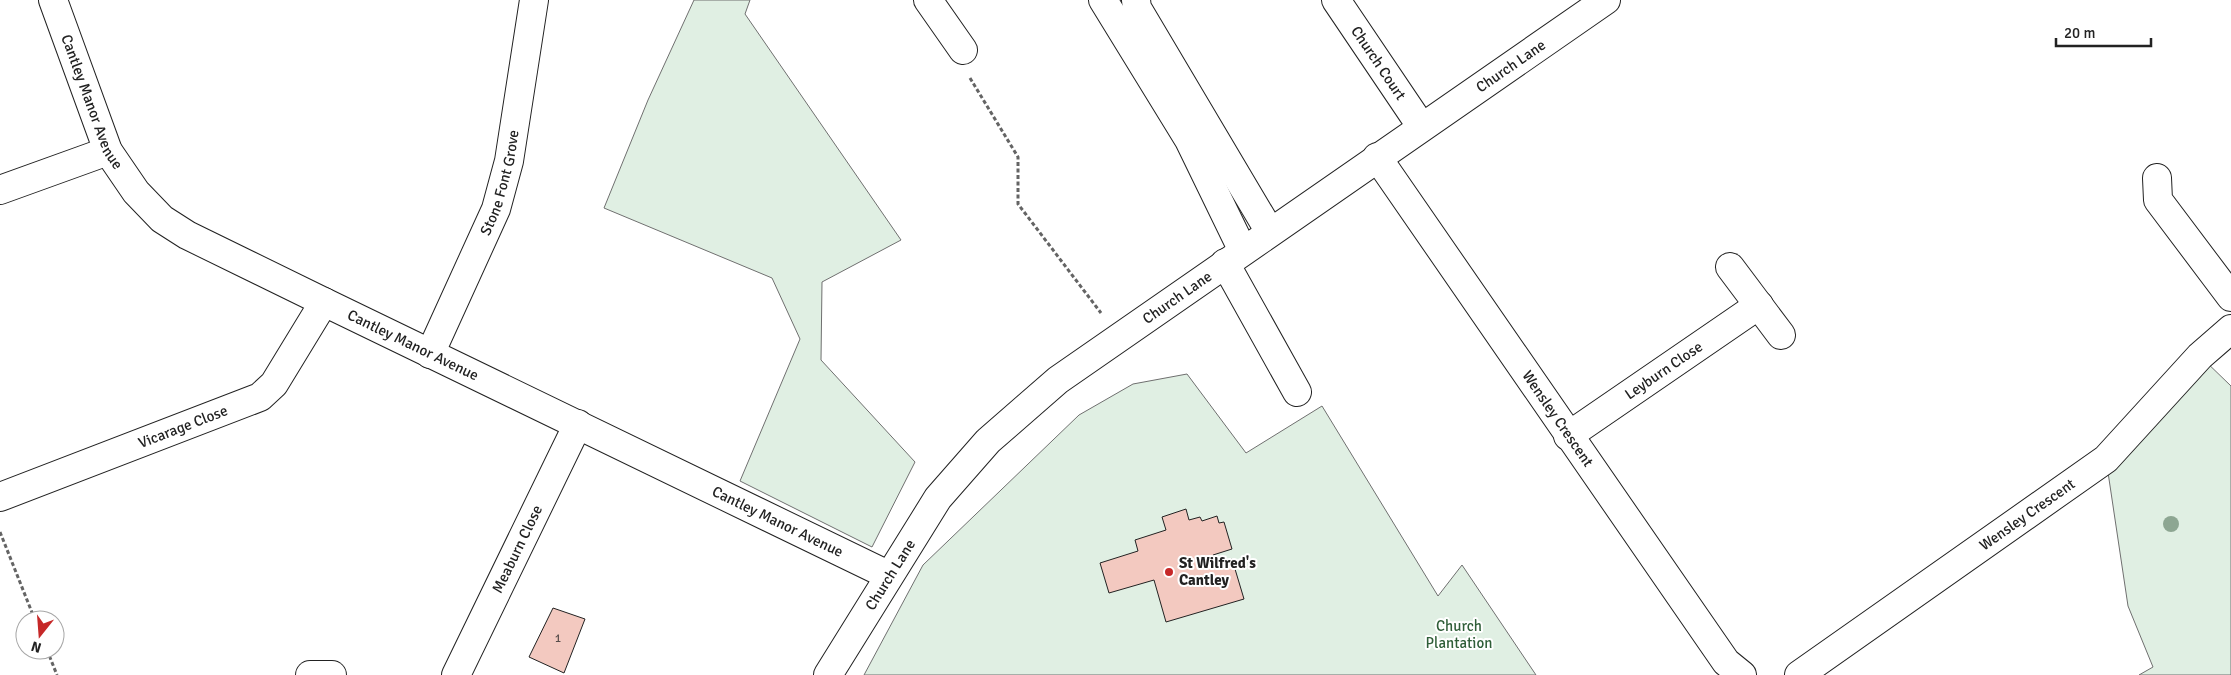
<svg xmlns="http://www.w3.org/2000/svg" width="2231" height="675" font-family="Signika,sans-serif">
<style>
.green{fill:#e0efe3;stroke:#6f6f6f}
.building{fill:#f3c9c0;stroke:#222}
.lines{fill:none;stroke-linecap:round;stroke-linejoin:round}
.minor-casing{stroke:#222;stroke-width:30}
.path{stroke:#646464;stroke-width:3;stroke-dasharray:4 2.5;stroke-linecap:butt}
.minor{stroke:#fff;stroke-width:28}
.tree{fill:#8da692}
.poi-dot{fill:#c62828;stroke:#fff;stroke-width:2}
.labels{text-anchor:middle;stroke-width:4;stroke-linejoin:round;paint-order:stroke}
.number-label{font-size:12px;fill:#564c4a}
.street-label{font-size:15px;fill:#222;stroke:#fff}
.poi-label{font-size:15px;font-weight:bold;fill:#222;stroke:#fff;text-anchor:start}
.park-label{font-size:15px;fill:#2f5e38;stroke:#fff}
</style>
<rect width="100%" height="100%" fill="#fff"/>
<g class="green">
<polygon points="694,0 750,0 745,14 901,240 822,282 821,360 915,462 872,547 740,481 800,339 772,278 604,208 648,100"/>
<polygon points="2200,356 2231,386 2231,675 2139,675 2153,667 2128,606 2106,459"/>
<polygon points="1187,374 1246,453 1322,406 1438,596 1462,565 1536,675 864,675 923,565 1079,415 1133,384"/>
</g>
<g class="building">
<polygon points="1186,509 1189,520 1200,517 1202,521 1217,516 1219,523 1224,522 1232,549 1213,555 1216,564 1232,559 1244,599 1166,622 1154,580 1109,593 1100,563 1138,551 1135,540 1166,530 1162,517"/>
<polygon points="553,608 585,619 564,673 529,657"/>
</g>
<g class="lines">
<g class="minor-casing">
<g id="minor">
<path id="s1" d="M53,0L108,151L136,192L162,219L187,235L324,302L888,575"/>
<polyline points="928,0 963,50"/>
<polyline points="1103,0 1189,140 1243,251"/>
<polyline points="1136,0 1137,8 1270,232"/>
<path id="s2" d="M1336,0L1421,126"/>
<path id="s3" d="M1377,157L1726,662L1742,675"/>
<polyline points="2157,178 2158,200 2231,297"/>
<polyline points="0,190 108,151"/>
<polyline points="1225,263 1297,392"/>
<polyline points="1730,267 1781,335"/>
<path id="s4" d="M430,354L496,209L509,161L534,0"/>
<path id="s5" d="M1568,436L1759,305"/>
<path id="s6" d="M0,497L260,397L274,384L324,302"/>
<polyline points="310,675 332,675"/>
<path id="s7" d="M456,675L578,424"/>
<path id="s8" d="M828,675L938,498L988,441L1058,380L1606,0"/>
<path id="s9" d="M1799,675L2106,459L2200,356L2231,329"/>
</g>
</g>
<g class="path">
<polyline points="970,78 1018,157 1018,204 1101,313"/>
<polyline points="0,532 35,620"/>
<polyline points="47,650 57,675"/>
</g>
<use href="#minor" class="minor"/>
</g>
<circle class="tree" cx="2171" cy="524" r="8"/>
<circle class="poi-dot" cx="1169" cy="572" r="5"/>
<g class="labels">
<g class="number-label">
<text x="558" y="642">1</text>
</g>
<g class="street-label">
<text dy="5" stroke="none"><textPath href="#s2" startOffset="76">Church Court</textPath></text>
<text dy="5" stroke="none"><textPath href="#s8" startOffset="928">Church Lane</textPath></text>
<text dy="5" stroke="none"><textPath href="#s1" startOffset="109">Cantley Manor Avenue</textPath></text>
<text dy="5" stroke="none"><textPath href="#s4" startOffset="186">Stone Font Grove</textPath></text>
<text dy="5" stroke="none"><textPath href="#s8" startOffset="522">Church Lane</textPath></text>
<text dy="5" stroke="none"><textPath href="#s1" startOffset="529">Cantley Manor Avenue</textPath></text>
<text dy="5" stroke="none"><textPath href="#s5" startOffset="116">Leyburn Close</textPath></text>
<text dy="5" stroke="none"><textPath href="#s3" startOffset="318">Wensley Crescent</textPath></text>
<text dy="5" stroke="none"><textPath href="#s6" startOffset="196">Vicarage Close</textPath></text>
<text dy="5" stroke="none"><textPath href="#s9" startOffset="279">Wensley Crescent</textPath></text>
<text dy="5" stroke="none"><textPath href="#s1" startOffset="934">Cantley Manor Avenue</textPath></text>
<text dy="5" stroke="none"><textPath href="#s7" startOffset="140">Meaburn Close</textPath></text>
<text dy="5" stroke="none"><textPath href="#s8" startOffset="118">Church Lane</textPath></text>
</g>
<g class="poi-label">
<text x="1179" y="568">St Wilfred's<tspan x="1179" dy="17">Cantley</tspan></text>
</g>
<g class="park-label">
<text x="1459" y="631">Church<tspan x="1459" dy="17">Plantation</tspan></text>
</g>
</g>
<g transform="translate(40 635) rotate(197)"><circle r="24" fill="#ffffff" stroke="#a7a7a7"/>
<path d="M0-4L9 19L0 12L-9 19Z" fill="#c62828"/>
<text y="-8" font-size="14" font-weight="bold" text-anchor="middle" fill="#222222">N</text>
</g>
<path d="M2056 38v8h95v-8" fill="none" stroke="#222222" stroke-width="2.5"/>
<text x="2064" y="38" font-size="15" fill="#222222" stroke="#ffffff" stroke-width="4" paint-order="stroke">20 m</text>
</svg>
